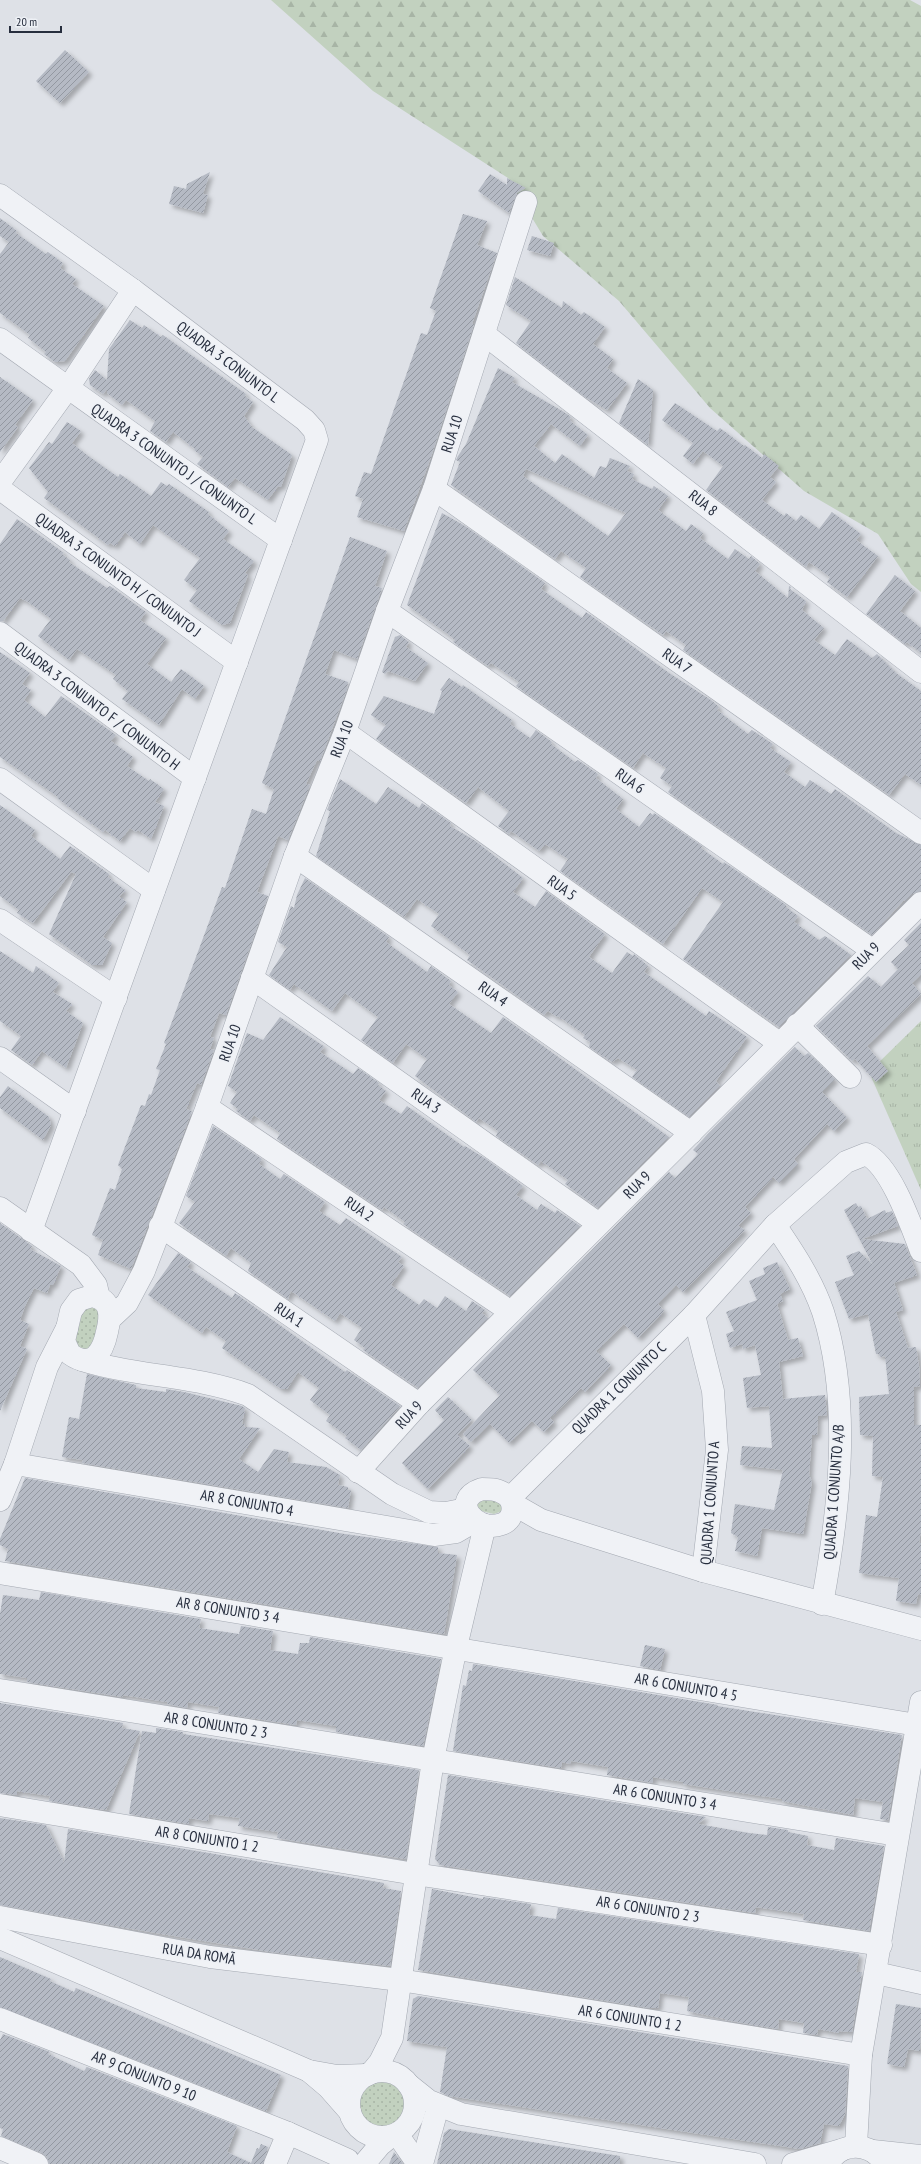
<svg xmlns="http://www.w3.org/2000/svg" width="921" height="2164" font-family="'PT Sans Narrow',sans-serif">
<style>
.grass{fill:url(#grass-dots)}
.forest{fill:url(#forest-firs)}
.park{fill:url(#park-tufts)}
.building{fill:url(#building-hatch);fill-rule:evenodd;filter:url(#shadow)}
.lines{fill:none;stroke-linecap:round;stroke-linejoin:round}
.minor-casing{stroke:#a3a8b1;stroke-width:23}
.minor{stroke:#f0f2f6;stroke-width:22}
.labels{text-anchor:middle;stroke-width:3;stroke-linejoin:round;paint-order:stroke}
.street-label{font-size:15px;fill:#272e3e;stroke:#edf0f5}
</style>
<defs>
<pattern id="grass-dots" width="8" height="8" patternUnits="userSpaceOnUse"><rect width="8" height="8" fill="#c2d1bf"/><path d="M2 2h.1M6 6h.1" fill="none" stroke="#a7b4a5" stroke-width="1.8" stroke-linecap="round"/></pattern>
<pattern id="forest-firs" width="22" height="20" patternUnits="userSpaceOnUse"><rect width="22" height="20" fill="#c2d1bf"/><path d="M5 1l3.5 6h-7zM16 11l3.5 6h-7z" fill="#a7b4a5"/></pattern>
<pattern id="park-tufts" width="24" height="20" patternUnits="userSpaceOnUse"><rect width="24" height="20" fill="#c2d1bf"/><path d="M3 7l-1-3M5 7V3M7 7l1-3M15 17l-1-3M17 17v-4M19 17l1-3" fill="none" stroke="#a7b4a5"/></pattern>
<pattern id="building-hatch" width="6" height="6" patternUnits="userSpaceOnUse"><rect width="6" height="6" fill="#b5bac4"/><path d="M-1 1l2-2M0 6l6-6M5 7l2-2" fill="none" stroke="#9398a1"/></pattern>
<filter id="shadow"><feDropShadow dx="3.5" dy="3.5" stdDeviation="2" flood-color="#0004"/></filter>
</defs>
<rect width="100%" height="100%" fill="#dee1e7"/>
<g class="grass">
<polygon points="99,1304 100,1348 79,1350 75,1340 82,1310"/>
<polygon points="474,1497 500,1497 502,1511 494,1514 477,1510"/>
<circle cx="382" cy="2104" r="25"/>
</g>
<polygon class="forest" points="271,0 910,0 921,6 921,592 911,584 878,534 804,491 710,408 619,301 543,236 508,178 373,91"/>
<polygon class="park" points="921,1021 921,1190 869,1072"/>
<g class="building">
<polygon points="65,50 89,72 60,103 36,81"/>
<polygon points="210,172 203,194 208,195 203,213 169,204 174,186 186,189 187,184"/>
<polygon points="490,174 507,185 507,178 526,188 517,193 509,213 478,191"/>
<polygon points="463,214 487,221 477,245 497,253 472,324 474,324 431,457 404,531 357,517 363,499 355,496 364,472 371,474 421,333 427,335 436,311 430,308"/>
<polygon points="0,218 17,231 13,236 16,233 46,254 48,252 63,263 60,268 76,279 72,284 104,306 65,361 55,362 44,354 46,352 28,338 30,335 26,332 0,313 0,254 9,242 0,236"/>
<polygon points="532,236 554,243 550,256 527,250"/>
<polygon points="515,277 562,308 563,301 581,315 584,312 605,327 593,344 613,359 607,368 627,383 607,410 585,397 516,343 531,321 506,305"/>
<polygon points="130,320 142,328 144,325 161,337 163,335 246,394 245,396 253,402 244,416 252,427 292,455 281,487 278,486 268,500 235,478 228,487 197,464 203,457 194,450 195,449 173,432 166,442 150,431 155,421 126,400 122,405 107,393 107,389 103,394 90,385 89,379 95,370 107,380 109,349"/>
<path d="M498,368L515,378L512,382L564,412L571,417L569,420L588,435L580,446L551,424L534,446L555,463L562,454L594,478L600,466L606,468L610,458L630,466L627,471L634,474L632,479L652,489L654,486L668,496L658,510L686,531L691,524L703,533L700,538L728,559L735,549L749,559L751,556L760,564L755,571L788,598L789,586L791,587L790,589L806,601L802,610L824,628L814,640L835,655L847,639L872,658L877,654L896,673L921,691V785L905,774L889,795L683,650L686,645L666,631L663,635L580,577L586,568L561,551L555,559L451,485L460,462L456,460L458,456L466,444ZM526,469L626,513L608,536L523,476Z"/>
<polygon points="0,377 33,400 15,425 18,427 0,452"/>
<polygon points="638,379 653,390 648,445 619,423"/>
<polygon points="675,403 717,431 720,428 744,446 745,445 762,458 764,454 779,466 770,477 776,482 762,500 784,516 786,513 796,521 801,515 819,529 832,512 861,534 856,540 878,556 847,597 827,582 830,577 809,562 806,567 706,490 723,466 703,451 693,464 683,456 693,443 662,420"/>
<polygon points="67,422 81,431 72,443 87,455 118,477 120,474 151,496 161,482 167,486 169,484 209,512 208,514 229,531 223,539 254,561 245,573 248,575 230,623 222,625 189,601 197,590 184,580 200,558 153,525 140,544 125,532 115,546 110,543 108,545 44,498 48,492 29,468 49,442 52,444"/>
<polygon points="442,513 465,526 541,580 545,583 541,589 582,618 586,612 669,673 711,700 719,707 717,710 748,734 752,730 773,744 770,748 791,762 784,772 805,787 810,780 831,794 835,789 896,833 921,845 921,891 912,894 905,901 904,900 872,935 668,792 672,786 660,778 666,768 643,753 633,768 516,686 519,682 491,663 488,666 453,642 455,640 449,635 407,605"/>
<polygon points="17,519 64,553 62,554 70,560 69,562 107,588 110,586 146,612 140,620 166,638 147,664 171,682 181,669 204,686 195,699 182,689 159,725 122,699 128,691 113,679 116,675 77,649 69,660 38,636 51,619 28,602 20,598 3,621 0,621 0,544"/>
<polygon points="350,537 387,551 375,586 382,588 357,659 334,650 325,674 348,682 347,689 320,761 317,760 306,784 310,785 288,840 278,836 265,871 257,892 268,896 226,1015 219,1013 210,1037 214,1038 210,1049 214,1050 201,1085 197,1083 186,1109 192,1111 131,1269 98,1255 103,1240 92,1235 110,1188 115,1190 122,1169 118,1165 141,1105 145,1106 149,1094 151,1095 160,1070 156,1069 166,1044 164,1043 222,887 225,888 252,809 266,814 274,789 262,783"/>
<polygon points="895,575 915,591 900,611 921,628 921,653 907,642 905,644 866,614"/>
<polygon points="400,635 409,642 406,647 428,663 415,681 388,671 385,674 382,672 395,637"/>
<polygon points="0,652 30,673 22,684 31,690 24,700 45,717 61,696 116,735 111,741 133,757 127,766 149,781 150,779 164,789 155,802 164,806 151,839 138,830 136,832 130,828 120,841 105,830 103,832 57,798 58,797 0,757"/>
<polygon points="449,678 462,687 463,685 512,720 510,724 530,738 536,730 552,742 551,744 575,762 578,760 598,774 596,778 623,799 616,809 639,827 650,813 653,815 654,813 702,846 701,848 723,864 724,862 786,905 786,907 798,916 794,922 819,940 825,936 851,955 779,1027 683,959 723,902 702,888 663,944 560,871 568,859 545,844 539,851 511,831 509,834 498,826 509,811 478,787 466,803 376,739 386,725 371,715 384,696 434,714 442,691 440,690"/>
<polygon points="340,779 376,804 388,787 419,808 422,803 451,823 450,826 474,840 523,878 513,892 535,907 546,891 605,934 589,957 612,973 627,952 633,956 634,954 648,966 644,972 706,1016 709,1011 747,1037 716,1081 720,1086 689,1117 632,1077 637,1070 618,1058 612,1062 589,1047 590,1042 583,1038 585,1035 558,1016 557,1017 548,1011 544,1015 467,960 470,955 431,926 439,914 417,899 404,917 316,856 330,811 327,810"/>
<polygon points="0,805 35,830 31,836 60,859 70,846 109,874 108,877 125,890 119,897 127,902 103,937 112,943 102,965 92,965 49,934 76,874 71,872 33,923 17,913 19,910 0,896"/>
<polygon points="305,878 389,937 386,942 427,972 431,966 451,981 449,985 458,992 449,1004 491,1033 503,1017 669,1137 598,1208 565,1184 568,1180 541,1161 538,1165 496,1136 498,1131 479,1118 476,1122 415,1076 427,1059 406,1044 393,1063 361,1040 378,1017 345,993 332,1011 294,984 290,990 269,975 287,947 278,942 291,906 294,908 297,895"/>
<polygon points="921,923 921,975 912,983 921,994 867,1046 888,1071 876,1082 855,1059 852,1061 816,1026 868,976 881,987 898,969 891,962 909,945 904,940"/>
<polygon points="0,951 33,973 36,966 59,983 53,992 72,1004 66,1011 83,1023 66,1068 42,1051 32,1065 11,1050 21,1036 0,1021"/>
<polygon points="280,1017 322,1045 324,1047 320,1052 353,1074 358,1068 379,1083 378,1085 386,1091 379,1100 401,1114 407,1106 464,1147 465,1146 486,1159 523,1186 516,1195 537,1210 541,1204 555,1213 557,1210 580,1226 510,1296 403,1224 405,1222 384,1207 382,1210 277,1139 280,1133 254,1115 250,1121 236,1111 238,1109 230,1103 237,1092 228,1086 247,1033 263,1040"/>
<polygon points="795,1047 804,1056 808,1053 835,1079 822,1092 847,1118 834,1131 827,1124 794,1159 798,1164 779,1183 773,1177 745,1207 751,1213 738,1226 745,1230 683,1292 676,1285 658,1304 664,1311 638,1338 624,1324 596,1351 611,1365 585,1392 581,1388 550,1418 554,1422 544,1432 532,1421 509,1443 490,1424 471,1442 463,1434 500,1395 473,1370 669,1172 675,1178 698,1154 693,1150 708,1134"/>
<polygon points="8,1086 49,1117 51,1125 43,1140 0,1108 0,1097"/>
<polygon points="213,1126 262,1159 259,1164 280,1179 284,1174 325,1202 319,1211 340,1225 346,1218 402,1257 398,1262 404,1266 391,1285 419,1305 424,1299 437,1308 445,1296 466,1311 472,1301 485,1310 482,1313 488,1318 418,1388 363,1350 365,1348 354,1340 362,1328 340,1313 335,1321 291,1291 288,1299 248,1271 251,1263 231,1248 226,1256 188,1230 179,1223 195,1202 186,1196"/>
<polygon points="856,1203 858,1207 861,1206 867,1219 885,1210 886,1213 892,1211 898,1226 862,1239 905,1244 917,1275 894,1283 903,1310 896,1312 908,1348 916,1347 919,1366 920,1386 914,1387 914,1425 921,1425 921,1530 919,1543 921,1543 921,1595 918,1594 916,1604 896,1601 899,1578 859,1573 866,1515 877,1517 883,1477 872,1476 873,1436 860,1435 859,1397 889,1394 885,1356 880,1357 879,1354 876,1354 868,1314 849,1319 835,1282 854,1275 846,1256 859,1251 873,1265 844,1210"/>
<polygon points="0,1223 32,1246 30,1249 61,1266 53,1285 50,1285 47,1293 34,1288 25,1306 20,1320 29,1324 20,1346 27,1349 0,1411"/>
<polygon points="178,1253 191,1262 187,1267 232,1298 235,1293 345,1372 347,1370 400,1406 361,1450 345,1438 347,1436 326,1421 330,1415 310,1400 319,1388 298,1372 287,1389 281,1389 222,1348 226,1341 206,1327 202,1333 148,1295"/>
<polygon points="777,1262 790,1289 780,1294 783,1301 777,1304 788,1340 798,1338 803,1356 779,1362 783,1399 825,1395 827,1415 818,1416 817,1435 812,1435 809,1475 812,1482 803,1534 762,1528 757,1556 735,1551 738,1537 731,1533 735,1504 774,1510 783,1470 740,1465 742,1446 772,1448 769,1406 747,1408 743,1378 761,1375 755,1345 743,1349 742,1344 730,1348 726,1334 734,1331 726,1312 757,1300 749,1281 765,1274 763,1268"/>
<polygon points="87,1374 136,1385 136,1388 166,1392 166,1389 184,1392 242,1406 245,1408 242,1424 245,1424 244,1427 260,1428 239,1459 258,1472 274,1449 289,1452 287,1462 326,1467 340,1475 338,1485 348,1487 348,1490 351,1490 348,1508 82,1463 83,1460 62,1457 69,1417 79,1419"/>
<polygon points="448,1397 472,1420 457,1435 470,1446 428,1489 402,1463 444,1420 435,1410"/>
<polygon points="25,1478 345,1534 438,1547 438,1553 457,1555 444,1634 5,1561 8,1549 0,1545 0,1539"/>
<polygon points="41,1592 201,1619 199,1628 239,1634 241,1626 273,1631 270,1650 298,1654 300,1643 309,1643 310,1637 441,1659 423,1746 336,1732 336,1726 297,1720 296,1725 218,1713 219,1707 188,1702 187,1708 167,1704 167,1702 123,1695 123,1697 27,1682 27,1678 0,1674 0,1614 3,1595 39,1600"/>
<polygon points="645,1645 665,1649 660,1670 640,1666"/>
<polygon points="473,1664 718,1705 717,1706 902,1735 888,1820 880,1819 883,1802 855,1798 853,1815 782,1801 782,1799 683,1784 683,1782 653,1777 653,1783 607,1775 608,1767 571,1761 570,1764 562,1762 561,1768 453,1751 463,1685 466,1686 469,1670 472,1671"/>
<polygon points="0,1703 123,1723 122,1728 140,1731 106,1810 49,1801 50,1796 17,1791 17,1795 0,1793"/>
<polygon points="156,1728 183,1732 183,1734 419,1770 406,1859 277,1838 278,1832 238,1826 240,1818 209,1814 208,1821 189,1818 189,1824 129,1814 142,1731 156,1733"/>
<polygon points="448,1775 706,1817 698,1824 749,1833 767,1835 768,1827 788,1830 788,1832 808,1836 807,1845 834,1850 836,1838 884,1846 869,1931 803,1920 804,1914 756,1907 755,1913 440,1865 435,1859"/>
<polygon points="0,1818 46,1825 64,1863 68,1829 384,1883 383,1888 401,1891 390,1966 271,1952 132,1929 0,1905"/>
<polygon points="432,1889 483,1899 483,1897 531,1904 529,1915 556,1919 558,1908 859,1954 856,1972 862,1972 852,2032 839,2031 839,2033 818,2029 817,2035 803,2033 804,2023 779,2019 778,2029 725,2020 725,2019 687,2011 689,1997 660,1993 658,2008 649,2008 418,1970"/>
<polygon points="0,1957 51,1979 50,1981 74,1992 76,1988 281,2075 266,2111 0,2007"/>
<polygon points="418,1996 848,2066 845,2114 839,2126 824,2124 820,2143 800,2149 449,2096 440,2092 447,2047 407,2041 413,1999"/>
<polygon points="896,2004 921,2008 920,2051 908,2049 904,2067 887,2064"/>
<polygon points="3,2034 50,2052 48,2054 84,2071 87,2067 237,2126 227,2152 251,2163 257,2148 259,2149 261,2144 268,2147 263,2164 49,2164 47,2157 42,2153 1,2136 3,2129 0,2128 0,2040"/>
<polygon points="449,2129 620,2156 620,2164 437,2164 444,2133"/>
<polygon points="394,2152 403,2164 389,2164"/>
</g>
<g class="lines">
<g class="minor-casing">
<g id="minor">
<polyline points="0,195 133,290 305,420 314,430 317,440 31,1231"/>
<polyline points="484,334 921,672"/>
<polyline points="0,339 281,540"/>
<polyline points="0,482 68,388 133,290"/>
<polyline points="0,489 237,662"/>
<polyline points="434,489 921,833"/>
<polyline points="387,611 872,950"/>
<polyline points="0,633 195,778"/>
<polyline points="345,732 779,1043"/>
<polyline points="0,779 154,890"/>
<polyline points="295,856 691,1133"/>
<polyline points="0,920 116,998"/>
<polyline points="252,978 599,1224"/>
<polyline points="797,1025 850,1077"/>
<polyline points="0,1058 75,1111"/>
<polyline points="207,1107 511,1312"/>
<polyline points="0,1208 81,1265 96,1285 99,1298"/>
<path d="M775,1225C794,1253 812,1280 823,1312C852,1403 839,1512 822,1604"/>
<polyline points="160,1226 419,1404"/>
<path d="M92,1296C112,1299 111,1316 107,1332C103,1352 92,1370 70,1354L64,1341L71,1311L79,1300Z"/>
<polyline points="694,1315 713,1391 717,1450 703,1571"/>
<polyline points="111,1318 127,1303 144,1271 207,1107 295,856 345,732 387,611 434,489 526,202"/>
<path d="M82,1360C136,1377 195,1375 248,1395L392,1494L429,1512L446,1513L466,1509"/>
<polyline points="15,1464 434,1535 456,1532 475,1521"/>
<polyline points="358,1472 419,1404 921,903"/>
<path d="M482,1489C489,1489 497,1489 503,1493C516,1499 516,1519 502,1524C476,1534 448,1500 482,1489Z"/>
<path d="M510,1498L694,1315L775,1225L846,1162L866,1154C891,1166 911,1225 921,1251"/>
<polyline points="0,1500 15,1464 47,1367 67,1328"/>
<polyline points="513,1504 541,1520 703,1571 921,1629"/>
<polyline points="0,1573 917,1725"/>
<polyline points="0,1690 897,1835"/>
<polyline points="0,1805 415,1874 881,1945"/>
<polyline points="0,1917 210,1957 400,1980 861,2055"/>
<polyline points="0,1938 309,2071 337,2076 367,2075"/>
<polyline points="876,1973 921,1983"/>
<polyline points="0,2019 288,2133 348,2160"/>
<polyline points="309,2071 328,2087 350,2112"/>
<circle cx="382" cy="2104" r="33"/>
<polyline points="371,2073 380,2062 392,2038 433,1760 456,1647 485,1525"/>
<polyline points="409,2085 429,2101 461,2114 755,2164"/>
<polyline points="397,2134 418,2164"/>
<polyline points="856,2146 861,2055 921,1702"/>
<polyline points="0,2148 37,2164"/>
<polyline points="873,2151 921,2156"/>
<polyline points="275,2164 288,2133"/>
<polyline points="364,2164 380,2145 391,2136"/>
<polyline points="422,2164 435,2117"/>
<polyline points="793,2164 841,2150"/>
<path d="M828,2164C841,2140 871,2142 885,2164"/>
</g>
</g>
<use href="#minor" class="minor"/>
</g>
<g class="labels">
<g class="street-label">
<text transform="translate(228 362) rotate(37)" y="5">QUADRA 3 CONJUNTO L</text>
<text transform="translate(452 434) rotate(-72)" y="5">RUA 10</text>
<text transform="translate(174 464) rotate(35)" y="5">QUADRA 3 CONJUNTO J / CONJUNTO L</text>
<text transform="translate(703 503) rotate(38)" y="5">RUA 8</text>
<text transform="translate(118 575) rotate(36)" y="5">QUADRA 3 CONJUNTO H / CONJUNTO J</text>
<text transform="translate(677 661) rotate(35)" y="5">RUA 7</text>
<text transform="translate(97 706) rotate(37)" y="5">QUADRA 3 CONJUNTO F / CONJUNTO H</text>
<text transform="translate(342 739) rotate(-69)" y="5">RUA 10</text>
<text transform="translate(630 781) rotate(35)" y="5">RUA 6</text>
<text transform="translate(562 888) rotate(36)" y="5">RUA 5</text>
<text transform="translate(866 956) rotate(-45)" y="5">RUA 9</text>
<text transform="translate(493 994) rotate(35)" y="5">RUA 4</text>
<text transform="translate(230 1043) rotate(-71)" y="5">RUA 10</text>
<text transform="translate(426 1101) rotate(35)" y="5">RUA 3</text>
<text transform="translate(637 1185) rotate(-45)" y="5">RUA 9</text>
<text transform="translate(359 1209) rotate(34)" y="5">RUA 2</text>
<text transform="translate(289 1315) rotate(34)" y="5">RUA 1</text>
<text transform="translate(619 1388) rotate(-44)" y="5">QUADRA 1 CONJUNTO C</text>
<text transform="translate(409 1415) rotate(-47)" y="5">RUA 9</text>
<text transform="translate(834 1492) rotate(-86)" y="5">QUADRA 1 CONJUNTO A/B</text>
<text transform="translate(247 1503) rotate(10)" y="5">AR 8 CONJUNTO 4</text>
<text transform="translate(710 1503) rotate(-86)" y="5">QUADRA 1 CONJUNTO A</text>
<text transform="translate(228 1610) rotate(9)" y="5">AR 8 CONJUNTO 3 4</text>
<text transform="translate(686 1687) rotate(10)" y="5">AR 6 CONJUNTO 4 5</text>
<text transform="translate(216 1725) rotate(9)" y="5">AR 8 CONJUNTO 2 3</text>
<text transform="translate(665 1797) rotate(9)" y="5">AR 6 CONJUNTO 3 4</text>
<text transform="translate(207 1839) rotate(9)" y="5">AR 8 CONJUNTO 1 2</text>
<text transform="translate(648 1909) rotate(9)" y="5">AR 6 CONJUNTO 2 3</text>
<text transform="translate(199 1954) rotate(9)" y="5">RUA DA ROMÃ</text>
<text transform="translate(630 2018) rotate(9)" y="5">AR 6 CONJUNTO 1 2</text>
<text transform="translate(144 2076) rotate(22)" y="5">AR 9 CONJUNTO 9 10</text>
</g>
</g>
<path d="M10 26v6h51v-6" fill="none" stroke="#272e3e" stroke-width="2"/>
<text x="16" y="26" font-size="12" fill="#272e3e" stroke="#edf0f5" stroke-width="3" paint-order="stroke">20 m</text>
</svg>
